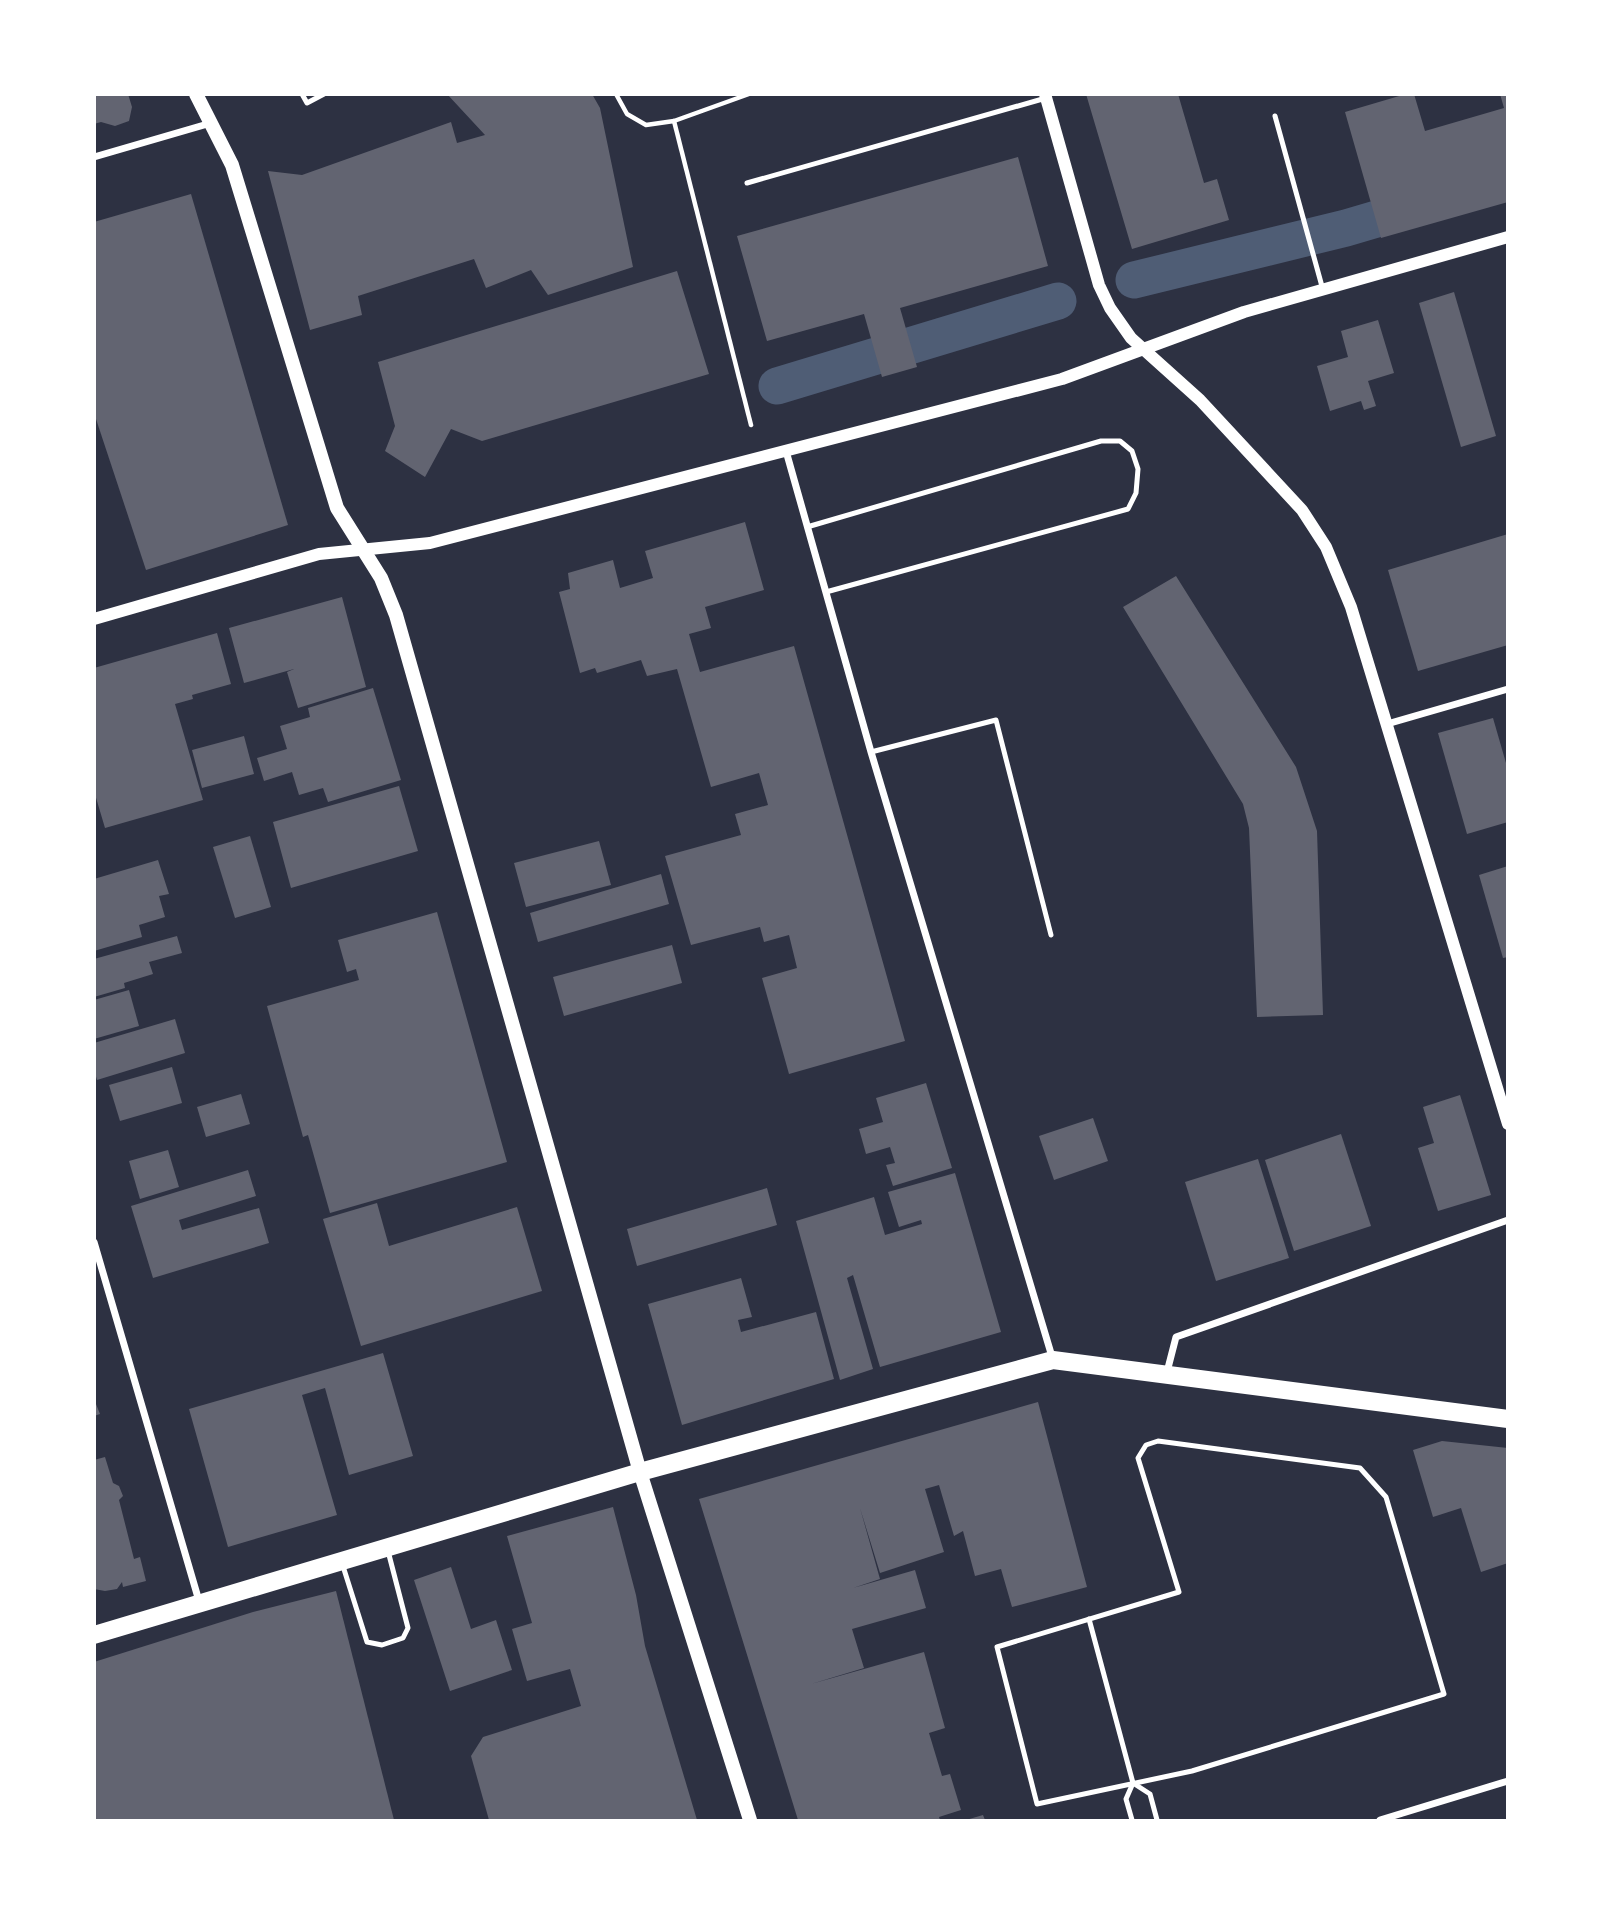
<svg xmlns="http://www.w3.org/2000/svg" width="1602" height="1915" font-family="Inter,sans-serif">
<style>
.lines{fill:none;stroke-linecap:round;stroke-linejoin:round}
.canal{stroke:#4f5d75;stroke-width:37}
.building{fill:#626471}
.path{stroke:#fff;stroke-width:4.5}
.service{stroke:#fff;stroke-width:5}
.minor{stroke:#fff;stroke-width:7}
.tertiary{stroke:#fff;stroke-width:12}
.secondary{stroke:#fff;stroke-width:14}
.primary{stroke:#fff;stroke-width:18}
</style>
<rect width="100%" height="100%" fill="#2d3142"/>
<g class="lines">
<g class="canal">
<polyline points="1134,280 1346,228 1424,205"/>
<polyline points="777,386 1058,301"/>
</g>
</g>
<g class="building">
<polygon points="94,94 128,94 132,107 129,121 115,126 101,122 94,124"/>
<polygon points="447,94 592,94 600,108 633,267 548,295 531,270 486,288 474,259 358,296 362,315 310,330 268,171 302,175 451,122 457,143 485,135"/>
<polygon points="1086,94 1178,94 1204,183 1217,179 1229,220 1132,249"/>
<polygon points="1406,94 1414,94 1425,131 1504,108 1500,94 1508,94 1508,202 1381,238 1345,112"/>
<polygon points="1018,157 1048,266 900,308 917,367 882,377 864,314 767,341 737,236"/>
<polygon points="191,194 288,525 146,570 94,413 94,222"/>
<polygon points="677,271 709,374 482,441 451,429 425,477 385,451 395,426 378,362"/>
<polygon points="1454,292 1496,436 1461,447 1419,303"/>
<polygon points="1378,320 1394,373 1368,381 1376,406 1364,410 1361,401 1330,411 1317,366 1348,357 1341,331"/>
<polygon points="745,522 764,590 705,607 711,628 689,634 700,672 794,646 905,1041 789,1074 762,978 797,968 789,935 764,942 760,927 691,945 665,856 741,835 735,814 768,805 759,773 711,787 677,669 647,676 641,660 597,673 595,668 580,673 559,592 570,589 568,573 613,560 620,588 653,578 645,551"/>
<polygon points="1508,534 1508,645 1418,671 1388,570"/>
<polygon points="1176,576 1296,767 1317,831 1323,1015 1257,1017 1249,828 1243,804 1123,607"/>
<polygon points="342,597 366,687 298,708 287,672 294,669 244,683 229,628"/>
<polygon points="217,633 231,684 192,695 193,699 175,704 203,800 105,828 94,791 94,668"/>
<polygon points="373,688 401,780 328,802 323,788 299,795 292,772 264,781 257,758 287,749 280,726 310,717 308,708"/>
<polygon points="1493,718 1508,770 1508,822 1467,834 1438,733"/>
<polygon points="244,736 254,774 202,788 192,750"/>
<polygon points="399,786 418,851 291,888 273,822"/>
<polygon points="250,836 271,907 235,918 213,847"/>
<polygon points="599,841 611,885 526,907 514,863"/>
<polygon points="158,860 169,894 159,896 165,917 139,925 142,937 94,951 94,879"/>
<polygon points="1508,866 1508,957 1503,958 1479,875"/>
<polygon points="661,874 669,904 538,942 530,913"/>
<polygon points="437,912 507,1162 330,1213 308,1135 303,1137 267,1006 359,980 356,969 347,972 338,940"/>
<polygon points="177,936 182,953 149,962 153,974 124,983 125,988 94,997 94,959"/>
<polygon points="672,945 682,983 564,1016 553,977"/>
<polygon points="129,990 139,1026 94,1039 94,1000"/>
<polygon points="175,1019 185,1053 97,1080 94,1070 94,1043"/>
<polygon points="172,1067 182,1103 120,1121 109,1085"/>
<polygon points="926,1083 952,1168 893,1186 886,1165 895,1163 890,1147 866,1154 859,1129 883,1122 876,1098"/>
<polygon points="241,1094 250,1124 206,1137 197,1107"/>
<polygon points="1460,1095 1491,1195 1438,1211 1418,1148 1434,1143 1423,1107"/>
<polygon points="1093,1118 1108,1161 1054,1180 1039,1136"/>
<polygon points="1341,1134 1371,1226 1294,1251 1265,1160"/>
<polygon points="168,1150 179,1187 140,1199 129,1161"/>
<polygon points="1258,1159 1289,1258 1216,1281 1185,1182"/>
<polygon points="248,1170 256,1196 179,1220 182,1230 259,1208 269,1243 153,1278 131,1206"/>
<polygon points="955,1173 1001,1332 880,1367 853,1275 847,1278 873,1369 840,1380 796,1221 874,1197 885,1235 922,1224 921,1220 899,1227 888,1192"/>
<polygon points="767,1188 777,1225 637,1266 627,1229"/>
<polygon points="377,1203 389,1246 517,1207 542,1291 361,1346 323,1219"/>
<polygon points="741,1278 752,1317 738,1320 741,1332 816,1312 834,1379 682,1425 648,1304"/>
<polygon points="383,1353 413,1456 349,1475 325,1388 302,1395 337,1515 228,1547 189,1409"/>
<polygon points="94,1399 100,1414 94,1416"/>
<polygon points="1038,1402 1087,1587 1012,1607 1001,1569 975,1576 963,1531 954,1536 939,1485 925,1489 944,1552 880,1573 860,1508 880,1579 853,1588 915,1570 926,1608 852,1629 864,1668 811,1684 924,1652 945,1728 929,1733 942,1776 950,1774 961,1810 939,1817 940,1820 798,1820 699,1499"/>
<polygon points="1442,1441 1508,1448 1508,1563 1481,1572 1461,1508 1433,1517 1413,1450"/>
<polygon points="105,1457 113,1483 119,1486 123,1496 119,1500 134,1559 140,1557 146,1581 123,1587 122,1582 117,1589 105,1591 94,1589 94,1460"/>
<polygon points="613,1507 636,1595 645,1646 697,1820 489,1820 471,1756 483,1737 581,1706 570,1669 527,1681 512,1629 532,1623 507,1536"/>
<polygon points="451,1567 471,1629 496,1620 512,1670 450,1691 414,1580"/>
<polygon points="336,1591 394,1820 94,1820 94,1662 253,1612"/>
<polygon points="983,1815 985,1820 966,1820"/>
</g>
<g class="lines">
<g class="path">
<polyline points="616,94 627,114 646,125 674,121 749,94"/>
<polyline points="674,121 751,425"/>
</g>
<g class="service">
<polyline points="302,94 307,103 324,94"/>
<polyline points="1275,116 1323,290"/>
<polyline points="747,183 1046,98"/>
<polyline points="807,527 1101,441 1120,441 1132,451 1138,469 1136,493 1128,509 826,592"/>
<polyline points="871,752 996,720 1051,935"/>
<polygon points="1158,1441 1360,1468 1386,1497 1444,1694 1192,1771 1037,1804 997,1647 1179,1592 1138,1458 1146,1445"/>
<polyline points="342,1563 367,1642 382,1645 403,1638 408,1628 388,1551"/>
<polyline points="1089,1619 1133,1783 1150,1794 1157,1820"/>
<polyline points="1132,1820 1126,1799 1133,1783"/>
</g>
<g class="minor">
<polyline points="94,157 211,123"/>
<polyline points="786,451 871,752 1053,1360"/>
<polyline points="1387,724 1508,689"/>
<polyline points="94,1242 199,1601"/>
<polyline points="1167,1372 1176,1337 1508,1220"/>
<polyline points="1380,1820 1508,1781"/>
</g>
<g class="tertiary">
<polyline points="1045,94 1099,285 1110,308 1131,338 1200,400 1302,510 1326,547 1351,607 1508,1124"/>
<polyline points="94,619 319,554 430,543 1062,379 1244,312 1508,237"/>
</g>
<polyline class="secondary" points="196,94 232,165 337,508 381,578 396,615 640,1472 750,1820"/>
<polyline class="primary" points="94,1635 640,1472 1053,1360 1508,1419"/>
</g>
<rect width="1602" height="1915" fill="none" stroke="#ffffff" stroke-width="192"/>
</svg>
